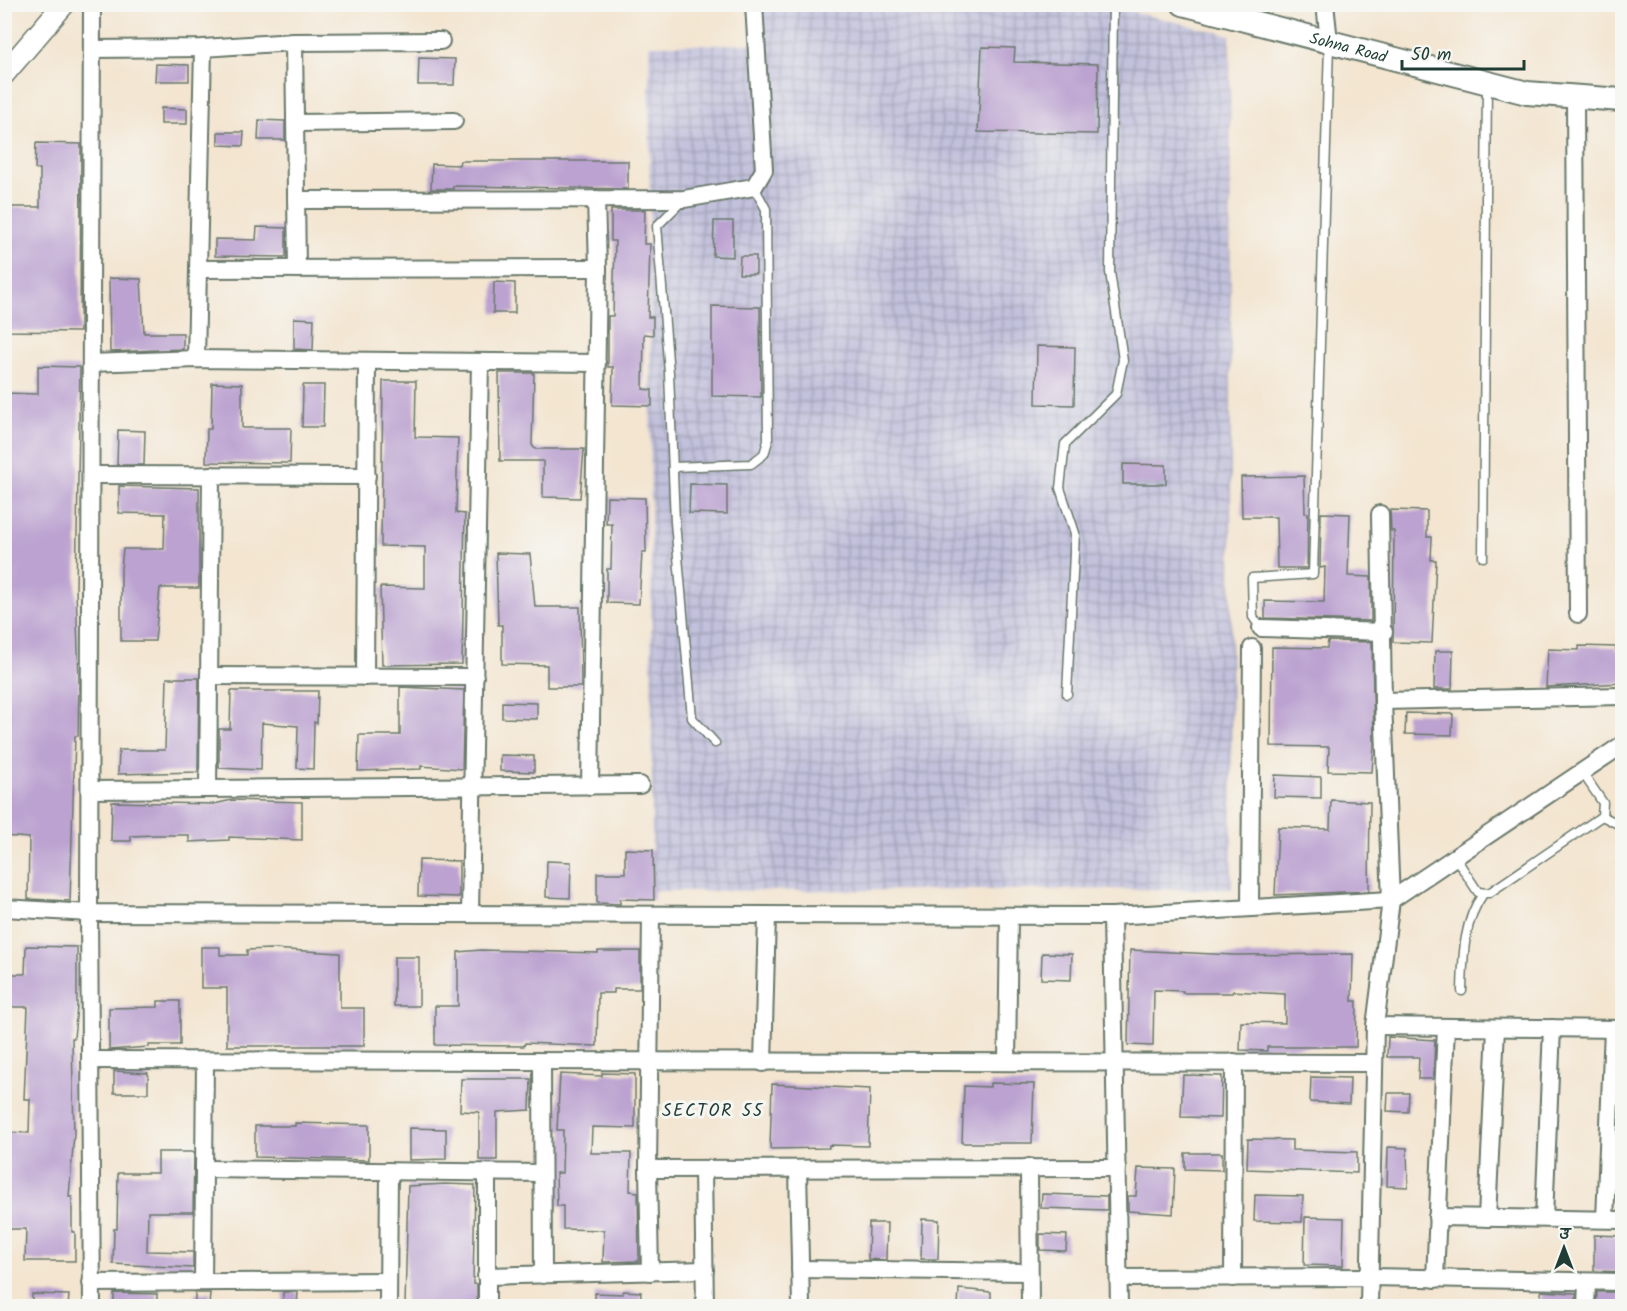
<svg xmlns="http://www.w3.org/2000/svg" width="1627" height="1311" font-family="Kalam,'Playpen Sans Deva',sans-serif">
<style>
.industrial{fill:url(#industrial-grid)}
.building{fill:#bba2d0}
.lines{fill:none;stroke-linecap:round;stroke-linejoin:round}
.service-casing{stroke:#69786b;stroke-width:11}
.minor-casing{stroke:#69786b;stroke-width:20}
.tertiary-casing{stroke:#69786b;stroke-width:24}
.secondary-casing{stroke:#69786b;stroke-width:26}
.service{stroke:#fff;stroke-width:8}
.minor{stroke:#fff;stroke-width:16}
.tertiary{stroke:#fff;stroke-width:21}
.secondary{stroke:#fff;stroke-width:22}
.labels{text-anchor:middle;stroke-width:6;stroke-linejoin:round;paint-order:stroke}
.street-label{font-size:16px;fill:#1f3d34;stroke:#f6f6f2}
.neighbourhood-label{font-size:18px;letter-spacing:1.5px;fill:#1f3d34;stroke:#f6f6f2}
</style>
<defs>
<pattern id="industrial-grid" width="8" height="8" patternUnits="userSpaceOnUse" patternTransform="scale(1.5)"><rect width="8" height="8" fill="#c2c1dc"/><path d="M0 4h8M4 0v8" fill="none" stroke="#9d9eb3"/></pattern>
</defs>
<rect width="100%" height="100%" fill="#f6f6f2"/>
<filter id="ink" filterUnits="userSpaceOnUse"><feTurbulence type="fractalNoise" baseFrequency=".0167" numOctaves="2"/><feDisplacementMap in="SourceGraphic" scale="12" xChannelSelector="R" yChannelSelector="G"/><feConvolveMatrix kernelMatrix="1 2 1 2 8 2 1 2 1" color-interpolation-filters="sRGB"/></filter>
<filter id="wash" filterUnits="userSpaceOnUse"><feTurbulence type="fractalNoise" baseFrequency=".008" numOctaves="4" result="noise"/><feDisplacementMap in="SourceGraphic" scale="24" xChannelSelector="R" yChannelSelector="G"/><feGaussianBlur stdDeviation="1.35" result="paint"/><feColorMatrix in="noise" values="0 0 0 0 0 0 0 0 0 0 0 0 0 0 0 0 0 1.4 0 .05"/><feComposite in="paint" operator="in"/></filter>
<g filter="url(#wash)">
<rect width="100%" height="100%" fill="#f3e5d0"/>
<polygon class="industrial" points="761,4 1105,5 1230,35 1232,889 652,891 649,45 761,44"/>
<g id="blocks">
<g class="building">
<polygon points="982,47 1015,48 1014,62 1098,64 1097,134 978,132"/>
<polygon points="419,58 455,59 454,85 418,85"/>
<polygon points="156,64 189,65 189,81 155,81"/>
<polygon points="161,108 187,109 187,124 161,124"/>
<polygon points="259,120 285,121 285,140 258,140"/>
<polygon points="218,132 244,132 243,146 218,145"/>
<polygon points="36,143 81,144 80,332 4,331 4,207 40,207 40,169 35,169"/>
<polygon points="460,161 628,161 628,189 453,186 453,189 431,189 432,164 459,165"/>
<polygon points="611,210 645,210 644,244 650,244 648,317 653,317 653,335 644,334 643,389 652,390 652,406 612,405 613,367 608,367 608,316 613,316 614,281 615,241 611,241"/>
<polygon points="714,221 733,221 733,257 713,256"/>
<polygon points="257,227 286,228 286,257 215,256 215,239 256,240"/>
<polygon points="740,256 756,256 756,274 739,274"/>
<polygon points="109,278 141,279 144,333 183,333 183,349 110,352"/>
<polygon points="494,282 515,283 515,313 493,313"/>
<polygon points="712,306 760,307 761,397 712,396"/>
<polygon points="294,318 314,319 313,350 294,349"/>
<polygon points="1037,346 1075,347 1074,405 1036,404"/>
<polygon points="38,366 80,367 76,589 79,680 78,736 75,736 70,901 28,899 29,838 4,836 4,393 38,394"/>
<polygon points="499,373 534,373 532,445 535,449 584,449 580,498 543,497 543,461 500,461"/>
<polygon points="383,381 416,381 415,437 458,438 456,513 465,514 462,664 382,665 380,587 425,588 425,547 381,546"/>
<polygon points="212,383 242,384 242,428 291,428 290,463 206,462 207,429 211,429"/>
<polygon points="303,385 324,385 323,427 302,427"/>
<polygon points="118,430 145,431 144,465 117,465"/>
<polygon points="1123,464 1166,465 1166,484 1123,484"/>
<polygon points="1304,476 1305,513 1308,513 1307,568 1277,568 1276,517 1242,517 1241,477"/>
<polygon points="690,484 727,485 727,514 689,513"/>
<polygon points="119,486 199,488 199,588 160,588 155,641 121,641 121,569 123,549 164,549 165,514 119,513"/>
<polygon points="607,497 645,498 646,552 642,552 639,604 607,603 607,569 611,569 612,524 606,524"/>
<polygon points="1390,510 1427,511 1427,537 1432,537 1431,560 1436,560 1432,643 1393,642 1394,531 1391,531"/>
<polygon points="1321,513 1350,514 1348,576 1371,577 1371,621 1265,618 1265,601 1324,602 1325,567 1320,568"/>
<polygon points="496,553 530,554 535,607 580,607 581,687 547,687 547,665 502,664 502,625 498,625"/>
<polygon points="1328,641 1372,642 1374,745 1372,772 1328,771 1329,747 1271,746 1272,647 1327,648"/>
<polygon points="1579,646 1616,647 1616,650 1623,650 1623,683 1546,687 1548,649 1579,650"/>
<polygon points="1435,651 1453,651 1452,689 1434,689"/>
<polygon points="167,678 199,678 198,772 118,774 119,750 165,750"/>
<polygon points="400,687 464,690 462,769 421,766 421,769 358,771 359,735 400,735"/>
<polygon points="231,691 318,691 317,723 314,722 313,769 297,768 298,726 262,723 261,770 219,768 219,729 230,729"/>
<polygon points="502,702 537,703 537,719 502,718"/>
<polygon points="1406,713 1453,714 1452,735 1405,734"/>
<polygon points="500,755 534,756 534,772 500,771"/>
<polygon points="1275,775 1321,777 1321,798 1274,797"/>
<polygon points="232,800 302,802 302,840 229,837 229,840 189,842 189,835 155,835 131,836 131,841 111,841 112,802 214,804"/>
<polygon points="1331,800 1370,802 1369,891 1275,895 1278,827 1330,829"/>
<polygon points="625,849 653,850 654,900 620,899 620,904 597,903 597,873 625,873"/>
<polygon points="419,860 459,861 459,897 418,896"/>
<polygon points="547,861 571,862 570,898 546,897"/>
<polygon points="26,946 77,947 77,1006 74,1038 72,1038 74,1134 69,1197 72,1197 72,1232 75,1232 75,1261 25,1261 26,1229 4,1229 4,1132 29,1133 30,1099 24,1099 28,1007 4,1007 4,974 25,974"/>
<polygon points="201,947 220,947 220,955 247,955 247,950 270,949 340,953 340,1008 364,1008 364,1046 227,1046 227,988 201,988"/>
<polygon points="481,950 598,953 598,951 640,951 640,989 614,989 614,993 598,993 597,1046 525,1043 524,1046 435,1045 435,1006 458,1006 458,952"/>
<polygon points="1130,950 1234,955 1353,954 1352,1001 1357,1001 1356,1047 1267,1047 1267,1051 1240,1050 1241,1022 1285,1023 1285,994 1233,991 1232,993 1183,993 1183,991 1154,990 1153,1046 1128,1045"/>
<polygon points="1042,953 1072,954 1071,980 1041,979"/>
<rect x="394" y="957" width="25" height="49"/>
<polygon points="158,1001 180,1001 180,1045 149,1045 149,1047 109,1050 109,1008 158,1007"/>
<polygon points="1388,1037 1435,1040 1433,1079 1418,1079 1419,1057 1387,1057"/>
<polygon points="114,1071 148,1073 148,1093 114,1093"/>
<polygon points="602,1073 635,1074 635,1128 592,1127 591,1153 631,1153 630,1191 638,1192 639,1261 603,1262 604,1230 563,1229 563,1206 557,1206 556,1173 562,1173 563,1130 557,1130 560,1074 602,1076"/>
<polygon points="1183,1075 1222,1076 1221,1118 1181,1117"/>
<polygon points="1311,1077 1350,1078 1349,1104 1310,1102"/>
<polygon points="461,1079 531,1079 530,1110 497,1112 497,1160 479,1160 479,1112 460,1111"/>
<polygon points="990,1083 1034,1084 1032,1143 962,1143 964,1086 990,1087"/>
<polygon points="772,1084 870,1089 868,1146 829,1145 829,1148 770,1149"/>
<polygon points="1388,1093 1409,1093 1408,1112 1387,1111"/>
<polygon points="295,1123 369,1125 369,1160 255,1157 255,1126 295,1126"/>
<polygon points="409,1128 446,1129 446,1159 409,1160"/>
<polygon points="1248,1139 1292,1140 1292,1150 1357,1152 1357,1173 1247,1169"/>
<polygon points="1388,1147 1407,1148 1408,1187 1387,1186"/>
<polygon points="158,1152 194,1152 193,1212 148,1212 147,1251 193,1252 193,1268 113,1264 114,1229 117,1229 118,1173 158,1173"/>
<polygon points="1185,1153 1222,1153 1222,1170 1185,1169"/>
<polygon points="1138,1168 1175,1169 1173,1214 1128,1211 1128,1196 1136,1196"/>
<polygon points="445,1184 475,1185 473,1284 477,1284 477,1306 405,1306 408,1186"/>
<polygon points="1042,1194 1107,1196 1107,1210 1041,1208"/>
<polygon points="1255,1195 1303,1196 1302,1222 1254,1221"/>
<polygon points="1305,1217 1344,1218 1343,1266 1304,1265"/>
<polygon points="922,1219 939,1220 938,1259 921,1259"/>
<polygon points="869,1223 887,1223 886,1260 868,1259"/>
<polygon points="1040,1234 1067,1235 1066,1251 1040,1250"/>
<polygon points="1594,1235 1623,1236 1623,1272 1594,1271"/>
<polygon points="959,1289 991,1292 991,1306 958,1306"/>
<polygon points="623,1291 641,1292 640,1306 595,1306 595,1293 623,1294"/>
<polygon points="1541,1291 1576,1293 1576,1306 1541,1306"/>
<polygon points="283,1292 298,1292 297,1306 283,1306"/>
<polygon points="1597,1292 1623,1292 1623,1306 1596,1306"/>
<polygon points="114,1293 157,1294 157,1306 114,1306"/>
<polygon points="195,1293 210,1293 209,1306 195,1306"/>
<polygon points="32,1294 69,1295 68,1306 32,1306"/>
</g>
</g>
</g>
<g filter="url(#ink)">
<use href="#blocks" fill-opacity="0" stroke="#69786b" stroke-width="1.5"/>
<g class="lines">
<g class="service-casing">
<g id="service">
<polyline points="683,200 657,226 669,373 675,522 692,718 715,743"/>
<polyline points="673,467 751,464 764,454 768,441 766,209 754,187"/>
<polyline points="1483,557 1487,83"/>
<polyline points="1261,628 1253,617 1252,578 1313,574 1329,45"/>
<polyline points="1067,694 1075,533 1060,488 1065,444 1116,394 1123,360 1110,272 1113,4"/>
<polyline points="1602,816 1622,826"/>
<polyline points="1455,857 1478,892 1489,893 1602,816 1603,803 1582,772"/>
<path d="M1462,991C1463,957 1463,922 1483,894"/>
</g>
</g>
<g class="minor-casing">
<g id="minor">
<polyline points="1325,4 1329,41"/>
<polyline points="294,42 441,41"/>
<polyline points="92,49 203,48 294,42 297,269"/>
<polyline points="1575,97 1578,614"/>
<polyline points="296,123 454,121"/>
<polyline points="297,200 684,199 754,187 764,170 754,4"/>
<polyline points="198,269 598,268"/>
<polyline points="196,359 203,48"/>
<polyline points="91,363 196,359 597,363"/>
<polyline points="91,475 367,476"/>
<polyline points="1261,628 1384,632"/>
<polyline points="209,676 475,677"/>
<polyline points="365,677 367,361"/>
<polyline points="1383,701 1622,696"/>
<polyline points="590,786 598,268 596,199"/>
<polyline points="208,789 211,475"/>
<polyline points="90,790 640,785"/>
<polyline points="4,908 89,913 1112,916 1391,900 1622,745"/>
<polyline points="1250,908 1252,648"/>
<polyline points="470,914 480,362"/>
<polyline points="651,915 648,1169 1117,1168"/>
<polyline points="1112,916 1119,1306"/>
<polyline points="1375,1026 1622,1029"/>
<polyline points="90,1060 1373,1063"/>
<polyline points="1007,1062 1009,916"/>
<polyline points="542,1063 543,1275"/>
<polyline points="763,1063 767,915"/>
<polyline points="1029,1167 1030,1306"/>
<polyline points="204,1169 542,1173"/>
<polyline points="648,1169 650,1272"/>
<polyline points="703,1169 705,1306"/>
<polyline points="798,1169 801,1306"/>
<polyline points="1437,1217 1622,1220"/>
<polyline points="1487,1218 1496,1028"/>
<polyline points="1544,1218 1552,1028"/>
<polyline points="1605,1219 1613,1029"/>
<polyline points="800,1269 1029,1272"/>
<polyline points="486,1276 705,1270"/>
<polyline points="1119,1278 1371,1277 1622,1282"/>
<polyline points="1233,1278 1234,1062"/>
<polyline points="1435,1279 1446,1027"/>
<polyline points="203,1282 205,1061"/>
<polyline points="91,1283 388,1281"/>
<polyline points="92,1306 89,913 92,4"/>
<polyline points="388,1306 389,1171"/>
<polyline points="487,1306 487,1173"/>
<polyline points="1369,1306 1375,1026 1391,900 1383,701 1380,514"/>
<polyline points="1586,1306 1587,1282"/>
</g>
</g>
<g class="tertiary-casing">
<polyline id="tertiary" points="4,74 64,4"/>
</g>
<g class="secondary-casing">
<g id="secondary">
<path id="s1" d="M1183,4L1527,93L1622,100"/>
</g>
</g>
<use href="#service" class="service"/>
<use href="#minor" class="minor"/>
<use href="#tertiary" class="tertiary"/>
<use href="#secondary" class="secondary"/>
</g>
</g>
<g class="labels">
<g class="street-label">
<text dy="6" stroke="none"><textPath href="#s1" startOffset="171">Sohna Road</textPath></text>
</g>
<g class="neighbourhood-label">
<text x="713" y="1116">SECTOR 55</text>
</g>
</g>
<rect width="1627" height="1311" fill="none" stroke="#f6f6f2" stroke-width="24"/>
<g transform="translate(1564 1248)" stroke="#f6f6f2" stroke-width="4.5" paint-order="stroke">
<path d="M0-4.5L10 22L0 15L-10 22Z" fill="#1f3d34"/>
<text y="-9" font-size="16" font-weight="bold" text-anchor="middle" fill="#1f3d34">उ</text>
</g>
<path d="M1402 60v9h122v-9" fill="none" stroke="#1f3d34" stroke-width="3"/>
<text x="1411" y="60" font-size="18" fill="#1f3d34" stroke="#f6f6f2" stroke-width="4.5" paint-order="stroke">50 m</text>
</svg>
